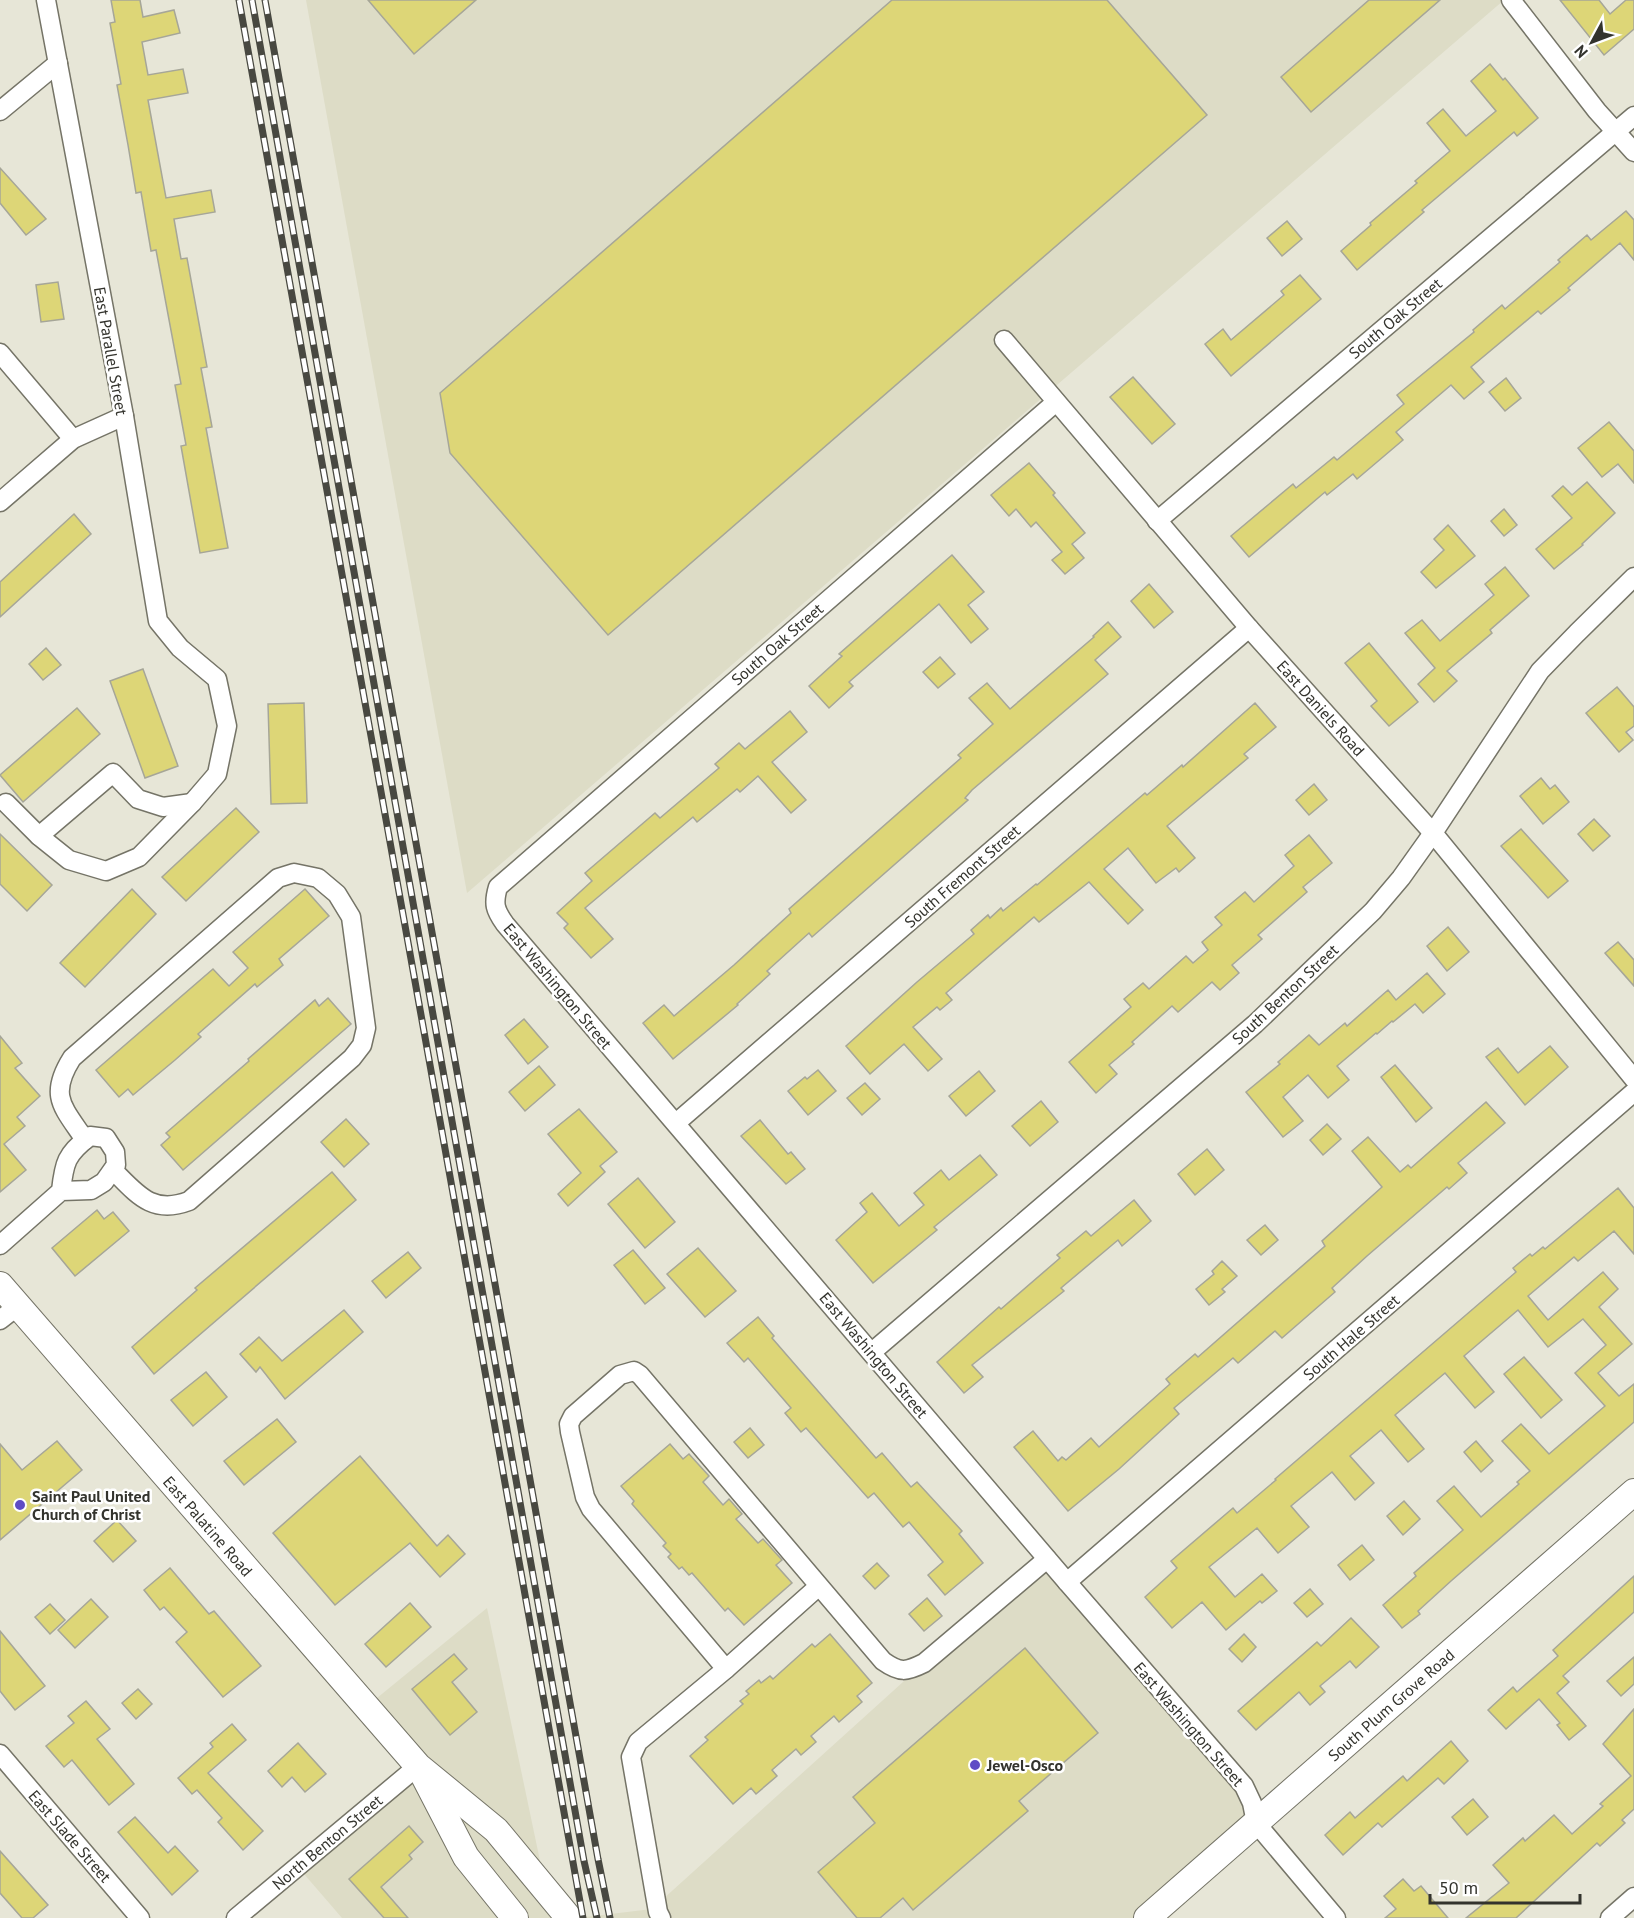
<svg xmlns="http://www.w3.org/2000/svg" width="1634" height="1918" font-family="'PT Sans',sans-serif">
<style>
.built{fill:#dddcc6}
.building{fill:#ddd677;stroke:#a6a698;stroke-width:1.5}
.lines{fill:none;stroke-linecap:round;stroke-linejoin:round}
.street-casing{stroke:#757467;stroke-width:21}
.secondary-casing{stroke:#757467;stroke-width:28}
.street{stroke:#fff;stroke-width:18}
.secondary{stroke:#fff;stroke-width:26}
.rail-casing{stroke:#484841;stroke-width:7}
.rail{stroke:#fff;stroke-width:4.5;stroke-dasharray:14;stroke-linecap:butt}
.poi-dot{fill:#5f4cc5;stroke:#fff;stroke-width:2}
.labels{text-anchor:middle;stroke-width:5;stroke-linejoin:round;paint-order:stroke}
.street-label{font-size:16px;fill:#33332d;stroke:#fff}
.poi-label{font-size:16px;font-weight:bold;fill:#33332d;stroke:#fff;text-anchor:start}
</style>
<rect width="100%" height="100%" fill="#e7e6d7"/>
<g class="built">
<polygon points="306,0 1504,0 467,893"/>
<polygon points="1047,1559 1244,1786 1256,1823 1147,1918 577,1918 652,1909 924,1663"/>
<polygon points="487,1608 552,1918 342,1918 298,1867 418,1766 366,1707"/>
</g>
<g class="building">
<polygon points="111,0 140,0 143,17 174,10 180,33 142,42 148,75 183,69 188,93 148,100 166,198 211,190 215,212 174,219 181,259 187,258 207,367 201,368 212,427 206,428 228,548 200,553 181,446 186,445 175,385 181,384 156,250 151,251 141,192 136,193 128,145 117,85 121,84 110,23 115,22"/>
<polygon points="368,0 476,0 414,54"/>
<polygon points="892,0 1107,0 1207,115 608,635 450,453 440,393"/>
<polygon points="1369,0 1440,0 1311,112 1281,77"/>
<polygon points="1560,0 1599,0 1610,14 1626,0 1634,0 1634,29 1604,55"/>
<polygon points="1490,64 1503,80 1505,78 1538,118 1517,136 1514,132 1422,210 1424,212 1357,270 1341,251 1371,225 1370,223 1417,183 1415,181 1450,151 1427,123 1443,109 1466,136 1496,111 1471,81"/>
<polygon points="0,168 46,219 26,235 0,203"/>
<polygon points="1626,211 1634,220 1634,260 1620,243 1568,288 1570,290 1541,314 1538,311 1471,367 1484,382 1464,399 1451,385 1396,432 1403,440 1357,479 1353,474 1327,495 1325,492 1249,557 1231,536 1293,484 1296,488 1334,457 1337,460 1404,404 1397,395 1474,332 1473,330 1502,305 1505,309 1560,262 1558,260 1587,235 1591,240"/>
<polygon points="1287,221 1302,239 1282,256 1267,238"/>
<polygon points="1300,275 1321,299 1231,376 1205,344 1223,329 1231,340 1284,295 1281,291"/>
<polygon points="58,282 64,319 41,322 36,285"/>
<polygon points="1133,377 1175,424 1152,444 1110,397"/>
<polygon points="1506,378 1521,398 1505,411 1489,392"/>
<polygon points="1609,422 1634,451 1634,483 1618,464 1602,477 1578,448"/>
<polygon points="1029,463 1055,493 1053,495 1085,533 1072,544 1084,558 1065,574 1052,560 1062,552 1036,522 1031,527 1016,509 1009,516 991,495"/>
<polygon points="1587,482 1615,513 1582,544 1583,545 1554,569 1536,549 1572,518 1552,496 1563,486 1572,495"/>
<polygon points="1504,509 1517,525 1504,536 1491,521"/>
<polygon points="74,514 91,534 0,617 0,582"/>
<polygon points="1448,525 1475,556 1436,588 1421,572 1444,550 1434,539"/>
<polygon points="952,555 984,592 968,605 988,629 971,643 939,604 849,682 853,686 829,708 809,686 842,656 839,654"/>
<polygon points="1505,567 1529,596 1490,630 1492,633 1447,671 1457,681 1434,702 1418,684 1435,668 1405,633 1422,620 1440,641 1494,595 1485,584"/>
<polygon points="1149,584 1173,612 1154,628 1131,601"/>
<polygon points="1108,622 1121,637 1095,660 1108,674 972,790 965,798 968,800 812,937 809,933 767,971 770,974 737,1004 738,1005 673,1059 643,1023 664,1005 674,1016 734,965 791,913 789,909 961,758 958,755 993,724 969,698 987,683 1010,709 1094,637 1093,636"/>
<polygon points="1369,643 1418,702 1389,726 1371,706 1377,701 1345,663"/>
<polygon points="46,648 61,665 43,680 29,664"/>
<polygon points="940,657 955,674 938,688 923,672"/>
<polygon points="143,669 178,766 145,778 110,681"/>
<polygon points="1617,687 1634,707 1634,726 1626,732 1633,740 1619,752 1586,713"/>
<polygon points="304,703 307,803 271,804 268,704"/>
<polygon points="1255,703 1276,727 1244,754 1248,758 1167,826 1195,858 1179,872 1176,868 1156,883 1128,848 1104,869 1143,910 1128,924 1089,882 1039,922 1034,917 946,993 952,1000 940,1010 937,1007 913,1027 942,1059 928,1071 904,1044 870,1074 846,1046 917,982 974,934 971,930 988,915 990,918 1001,908 1003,911 1036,884 1037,885 1145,793 1147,795 1182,765 1183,767"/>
<polygon points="77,708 100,734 23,802 0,775"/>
<polygon points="790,711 807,732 772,762 806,800 791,813 758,776 740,792 737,789 697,822 693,817 585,908 613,939 591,958 564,928 568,924 557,913 592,881 585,873 655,813 660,818 719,768 715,764 739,743 745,749"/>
<polygon points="1541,778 1550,789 1555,785 1569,802 1543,824 1520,796"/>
<polygon points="1314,784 1327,800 1309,815 1296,800"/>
<polygon points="236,808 259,832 186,901 162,877"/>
<polygon points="1594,819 1610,836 1593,851 1578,834"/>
<polygon points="1521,829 1568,881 1548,898 1501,846"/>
<polygon points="0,834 52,885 27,911 0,884"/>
<polygon points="1309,835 1332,863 1303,887 1307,892 1258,935 1262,939 1232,965 1239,973 1220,990 1212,982 1178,1012 1172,1006 1132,1042 1134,1044 1109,1065 1117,1074 1096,1093 1069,1062 1131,1007 1124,999 1143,983 1149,989 1186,956 1193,963 1208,950 1202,942 1222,925 1215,917 1245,892 1254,902 1294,866 1285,855"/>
<polygon points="132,889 156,914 85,987 60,963"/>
<polygon points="305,889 329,916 279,959 283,965 257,987 255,984 198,1034 201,1037 175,1060 133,1095 128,1089 119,1097 96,1070 213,969 229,986 248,968 233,952"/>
<polygon points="1448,927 1469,952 1447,971 1427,946"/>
<polygon points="1618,942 1634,960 1634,986 1605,953"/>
<polygon points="1427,973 1445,994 1423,1013 1415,1004 1393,1022 1392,1021 1377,1034 1376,1033 1337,1066 1349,1080 1328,1098 1308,1075 1283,1097 1303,1121 1283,1137 1246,1092 1280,1064 1278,1062 1309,1035 1319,1045 1345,1023 1347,1026 1388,990 1396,1000"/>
<polygon points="328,998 351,1024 183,1170 161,1145 170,1137 166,1133 249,1061 248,1059 315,1000 319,1006"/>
<polygon points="524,1019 548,1047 528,1064 505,1035"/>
<polygon points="0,1036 22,1063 15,1068 40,1096 17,1117 25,1126 4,1144 26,1170 0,1192"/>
<polygon points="1550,1046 1568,1067 1525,1105 1486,1057 1498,1048 1518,1073"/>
<polygon points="1395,1065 1432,1108 1416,1122 1381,1077"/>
<polygon points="539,1066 555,1085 525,1111 509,1092"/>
<polygon points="818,1070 836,1091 808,1115 788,1091 805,1077 807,1079"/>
<polygon points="979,1071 995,1091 966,1116 949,1096"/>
<polygon points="865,1083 880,1099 862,1115 847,1098"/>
<polygon points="1041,1101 1058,1122 1030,1146 1012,1126"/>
<polygon points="1486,1102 1505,1123 1458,1163 1467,1173 1449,1189 1447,1187 1367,1256 1332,1288 1335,1292 1282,1338 1275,1331 1238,1363 1233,1358 1174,1408 1179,1414 1119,1469 1068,1511 1014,1447 1033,1431 1058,1461 1062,1457 1066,1460 1091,1438 1099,1447 1170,1384 1166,1379 1195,1354 1198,1357 1325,1246 1322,1241 1382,1187 1352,1151 1368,1137 1400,1172 1408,1165 1411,1168"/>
<polygon points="579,1109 617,1152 600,1166 605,1172 568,1206 558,1194 581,1173 548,1134"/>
<polygon points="346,1119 369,1144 344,1167 321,1142"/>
<polygon points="760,1120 788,1154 791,1152 805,1169 786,1184 741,1136"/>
<polygon points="1327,1124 1341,1139 1323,1155 1310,1140"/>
<polygon points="1207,1149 1224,1170 1195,1195 1178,1174"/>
<polygon points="980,1155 997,1175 934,1227 937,1230 873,1283 836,1240 867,1212 860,1203 872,1193 899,1226 924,1205 914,1193 941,1170 949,1180"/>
<polygon points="332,1172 356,1200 154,1374 132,1347 197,1290 195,1288"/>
<polygon points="638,1178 675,1222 645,1248 608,1204"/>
<polygon points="1618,1188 1634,1208 1634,1254 1614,1231 1578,1261 1574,1257 1528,1296 1548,1320 1603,1272 1618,1289 1599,1307 1632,1344 1598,1373 1619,1396 1634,1384 1634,1422 1451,1581 1418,1611 1420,1614 1402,1628 1383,1605 1416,1576 1414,1573 1463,1530 1437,1501 1454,1486 1481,1517 1519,1484 1517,1482 1530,1471 1502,1441 1521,1424 1549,1454 1605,1406 1575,1373 1606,1345 1583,1319 1548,1347 1518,1310 1464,1356 1494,1392 1475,1408 1445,1373 1395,1415 1424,1449 1408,1462 1381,1430 1350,1456 1374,1483 1355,1500 1332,1472 1291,1506 1309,1527 1278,1553 1257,1528 1209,1567 1235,1597 1262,1574 1277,1591 1262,1603 1260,1601 1226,1630 1202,1602 1172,1628 1145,1597 1177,1568 1171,1561 1233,1508 1237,1513 1276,1480 1275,1479 1516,1272 1513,1268 1530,1254 1532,1256 1543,1247 1545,1249"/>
<polygon points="1134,1200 1151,1221 1122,1246 1118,1240 1061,1288 1064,1291 972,1365 983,1377 964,1393 937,1362 999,1307 1001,1309 1060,1258 1057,1255 1086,1231 1091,1236"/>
<polygon points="97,1210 104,1219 113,1212 129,1231 75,1276 52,1248"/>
<polygon points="1265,1225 1278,1240 1261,1255 1247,1240"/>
<polygon points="698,1248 736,1291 705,1317 667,1274"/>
<polygon points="633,1250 665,1288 645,1304 614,1265"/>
<polygon points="408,1252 421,1268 386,1298 372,1281"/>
<polygon points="1222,1261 1237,1276 1222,1289 1225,1292 1209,1305 1196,1289 1214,1274 1212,1271"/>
<polygon points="344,1310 363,1332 285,1399 260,1367 256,1372 240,1354 259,1337 282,1361"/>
<polygon points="758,1317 774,1336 772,1338 876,1458 882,1453 911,1487 917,1482 962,1531 959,1534 983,1563 945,1595 928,1575 943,1562 909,1522 903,1527 874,1493 868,1498 806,1428 801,1432 785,1413 791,1408 748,1358 744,1362 727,1343"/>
<polygon points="1524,1357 1562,1400 1541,1418 1504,1374"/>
<polygon points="206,1372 227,1397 193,1426 171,1400"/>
<polygon points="277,1419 296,1442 244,1485 224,1461"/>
<polygon points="750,1428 764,1445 748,1458 734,1442"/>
<polygon points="57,1441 82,1470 0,1540 0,1444 22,1470"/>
<polygon points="1476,1441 1493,1461 1481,1472 1464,1452"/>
<polygon points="670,1444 683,1459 689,1454 709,1476 703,1482 723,1505 729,1499 742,1514 736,1519 758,1543 763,1539 782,1560 776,1565 792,1583 744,1625 728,1608 725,1611 692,1573 689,1575 682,1567 679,1569 668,1557 671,1554 663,1546 666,1543 632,1504 634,1501 621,1486"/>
<polygon points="360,1456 437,1546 448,1535 465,1554 440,1577 410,1543 335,1605 273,1533"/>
<polygon points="1404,1501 1420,1519 1403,1535 1387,1516"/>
<polygon points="117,1520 136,1541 113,1562 94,1541"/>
<polygon points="1362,1545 1374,1560 1350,1580 1338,1565"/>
<polygon points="877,1563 889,1576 875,1589 863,1576"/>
<polygon points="170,1568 209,1614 214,1611 261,1666 223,1697 176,1642 187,1632 164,1607 160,1610 144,1590"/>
<polygon points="1634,1576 1634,1612 1563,1676 1569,1682 1557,1693 1586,1726 1569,1740 1557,1725 1560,1723 1539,1699 1506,1729 1488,1710 1513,1687 1517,1692 1558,1656 1553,1650"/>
<polygon points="1310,1589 1323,1604 1307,1617 1294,1603"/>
<polygon points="927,1598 942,1616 924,1631 909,1614"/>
<polygon points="91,1599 108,1617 75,1648 58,1630"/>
<polygon points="410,1603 431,1627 386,1667 365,1644"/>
<polygon points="50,1604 65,1620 50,1634 35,1617"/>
<polygon points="1351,1618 1379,1647 1356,1668 1350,1661 1320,1686 1325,1692 1310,1705 1299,1692 1256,1730 1238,1711 1317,1642 1321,1646"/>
<polygon points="0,1631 45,1686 15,1710 0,1691"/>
<polygon points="830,1634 872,1683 857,1696 862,1702 839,1722 834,1716 811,1736 816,1742 801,1755 796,1749 772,1770 777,1776 756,1794 751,1788 733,1804 690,1756 708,1740 705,1737 743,1704 740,1701 749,1694 746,1691 759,1680 761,1683 770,1676 773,1679 812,1644 815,1647"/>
<polygon points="1244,1634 1256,1647 1242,1662 1229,1649"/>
<polygon points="1025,1648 1098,1733 1019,1801 1028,1811 913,1910 903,1898 880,1918 857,1918 818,1872 875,1823 853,1797"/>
<polygon points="454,1654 467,1669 452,1682 477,1712 450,1735 412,1689"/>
<polygon points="1634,1657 1634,1684 1621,1696 1607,1681"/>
<polygon points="138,1689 152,1704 136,1719 122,1703"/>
<polygon points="86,1701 110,1729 97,1739 134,1784 109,1805 72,1760 64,1767 46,1746 74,1723 68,1716"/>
<polygon points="1634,1709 1634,1809 1622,1820 1625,1823 1600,1846 1597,1843 1516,1918 1466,1918 1509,1883 1493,1865 1523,1838 1525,1841 1554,1815 1572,1834 1603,1806 1600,1804 1631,1776 1603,1744"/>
<polygon points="232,1724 246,1740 208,1773 263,1831 243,1850 218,1822 222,1818 197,1790 192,1794 178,1778 213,1747 210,1743"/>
<polygon points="1451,1741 1468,1761 1444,1784 1438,1778 1382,1827 1378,1823 1343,1855 1325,1835 1350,1812 1355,1818 1403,1776 1407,1781"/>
<polygon points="298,1743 326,1774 305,1792 292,1777 282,1787 268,1771"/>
<polygon points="1473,1799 1488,1817 1467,1835 1452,1817"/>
<polygon points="135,1817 168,1853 175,1846 198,1871 172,1895 118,1832"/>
<polygon points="409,1826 423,1842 409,1855 412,1859 381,1887 408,1918 384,1918 349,1879"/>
<polygon points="0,1851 48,1905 33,1918 22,1918 0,1893"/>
<polygon points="1403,1879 1414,1891 1421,1886 1448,1918 1385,1918 1396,1909 1384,1896"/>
</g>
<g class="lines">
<g class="street-casing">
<g id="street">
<polyline points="1511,0 1597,111 1634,152"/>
<polyline points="0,111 58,63"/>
<polyline points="1004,340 1249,628 1433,833 1634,1079"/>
<polyline points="0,353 73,439"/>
<path d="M1056,402L498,887C493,904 495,910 505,924L1067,1582L1244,1786L1252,1803L1256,1823L1336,1918"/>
<polyline points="0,502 73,439 124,416"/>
<polyline points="1157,521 1634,116"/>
<polyline points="6,803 39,836 69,860 106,871 139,857 192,803 217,774 227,726 217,679 180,648 158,621 124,416 46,0"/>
<polyline points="39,836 113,773 138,799 163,807 192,803"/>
<polyline points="676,1123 1249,628"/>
<path d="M85,1140C63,1107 48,1096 72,1058L278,878L294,873L318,878L337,894L351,917L366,1028L362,1045L352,1058L189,1201C152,1215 137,1194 113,1170"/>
<path d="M0,1245L61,1191L91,1190L104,1182L116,1165L115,1152L106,1138L90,1136C66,1154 64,1163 61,1191"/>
<polyline points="0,1320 18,1306"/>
<polyline points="872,1352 1255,1024 1373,911 1401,878 1433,833 1540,671 1577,633 1634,577"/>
<polyline points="1067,1582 1634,1092"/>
<path d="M819,1586L726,1669L591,1509L585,1497L570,1432L569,1424L573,1416L620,1375L634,1371L640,1375L883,1661C900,1673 906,1672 924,1663L1047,1559"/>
<polyline points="0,1754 140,1918"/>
<polyline points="236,1918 418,1766"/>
<polyline points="661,1918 658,1912 631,1757 638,1742 726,1669"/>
<polyline points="1610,1918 1634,1897"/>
</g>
</g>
<g class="secondary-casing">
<g id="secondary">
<polyline points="0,1285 418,1766 496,1830 569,1918"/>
<polyline points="424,1776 466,1857 515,1918"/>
<polyline points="1147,1918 1634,1492"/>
</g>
</g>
<use href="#street" class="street"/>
<use href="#secondary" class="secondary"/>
<g class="rail-casing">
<g id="rail">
<polyline points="239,0 583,1918"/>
<polyline points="252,0 584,1861 597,1918"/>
<polyline points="265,0 598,1859 610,1918"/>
</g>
</g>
<use href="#rail" class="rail"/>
</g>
<g class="poi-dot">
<circle cx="20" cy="1505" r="6"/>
<circle cx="975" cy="1765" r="6"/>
</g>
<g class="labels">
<g class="street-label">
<text transform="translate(1395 318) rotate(-40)" y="6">South Oak Street</text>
<text transform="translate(111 351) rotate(80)" y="6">East Parallel Street</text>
<text transform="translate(777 644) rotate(-41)" y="6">South Oak Street</text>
<text transform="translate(1321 708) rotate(48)" y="6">East Daniels Road</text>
<text transform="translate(962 876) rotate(-41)" y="6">South Fremont Street</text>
<text transform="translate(558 986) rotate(50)" y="6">East Washington Street</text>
<text transform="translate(1285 994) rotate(-43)" y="6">South Benton Street</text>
<text transform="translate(1351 1337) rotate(-41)" y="6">South Hale Street</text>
<text transform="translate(874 1355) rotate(50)" y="6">East Washington Street</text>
<text transform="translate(208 1526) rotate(49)" y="6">East Palatine Road</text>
<text transform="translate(1391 1705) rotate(-41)" y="6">South Plum Grove Road</text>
<text transform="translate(1189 1724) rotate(49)" y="6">East Washington Street</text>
<text transform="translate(70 1836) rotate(49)" y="6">East Slade Street</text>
<text transform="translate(327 1842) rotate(-40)" y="6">North Benton Street</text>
</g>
<g class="poi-label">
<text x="32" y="1502">Saint Paul United<tspan x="32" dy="18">Church of Christ</tspan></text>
<text x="987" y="1771">Jewel-Osco</text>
</g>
</g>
<g transform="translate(1592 42) rotate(229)" stroke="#ffffff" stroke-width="4.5" paint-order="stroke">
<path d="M0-4.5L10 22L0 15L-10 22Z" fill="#33332d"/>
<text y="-9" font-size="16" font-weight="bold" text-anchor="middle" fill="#33332d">N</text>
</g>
<path d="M1430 1894v9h150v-9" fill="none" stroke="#33332d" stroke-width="3"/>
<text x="1439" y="1894" font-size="18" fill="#33332d" stroke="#ffffff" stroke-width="4.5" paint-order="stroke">50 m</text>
</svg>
